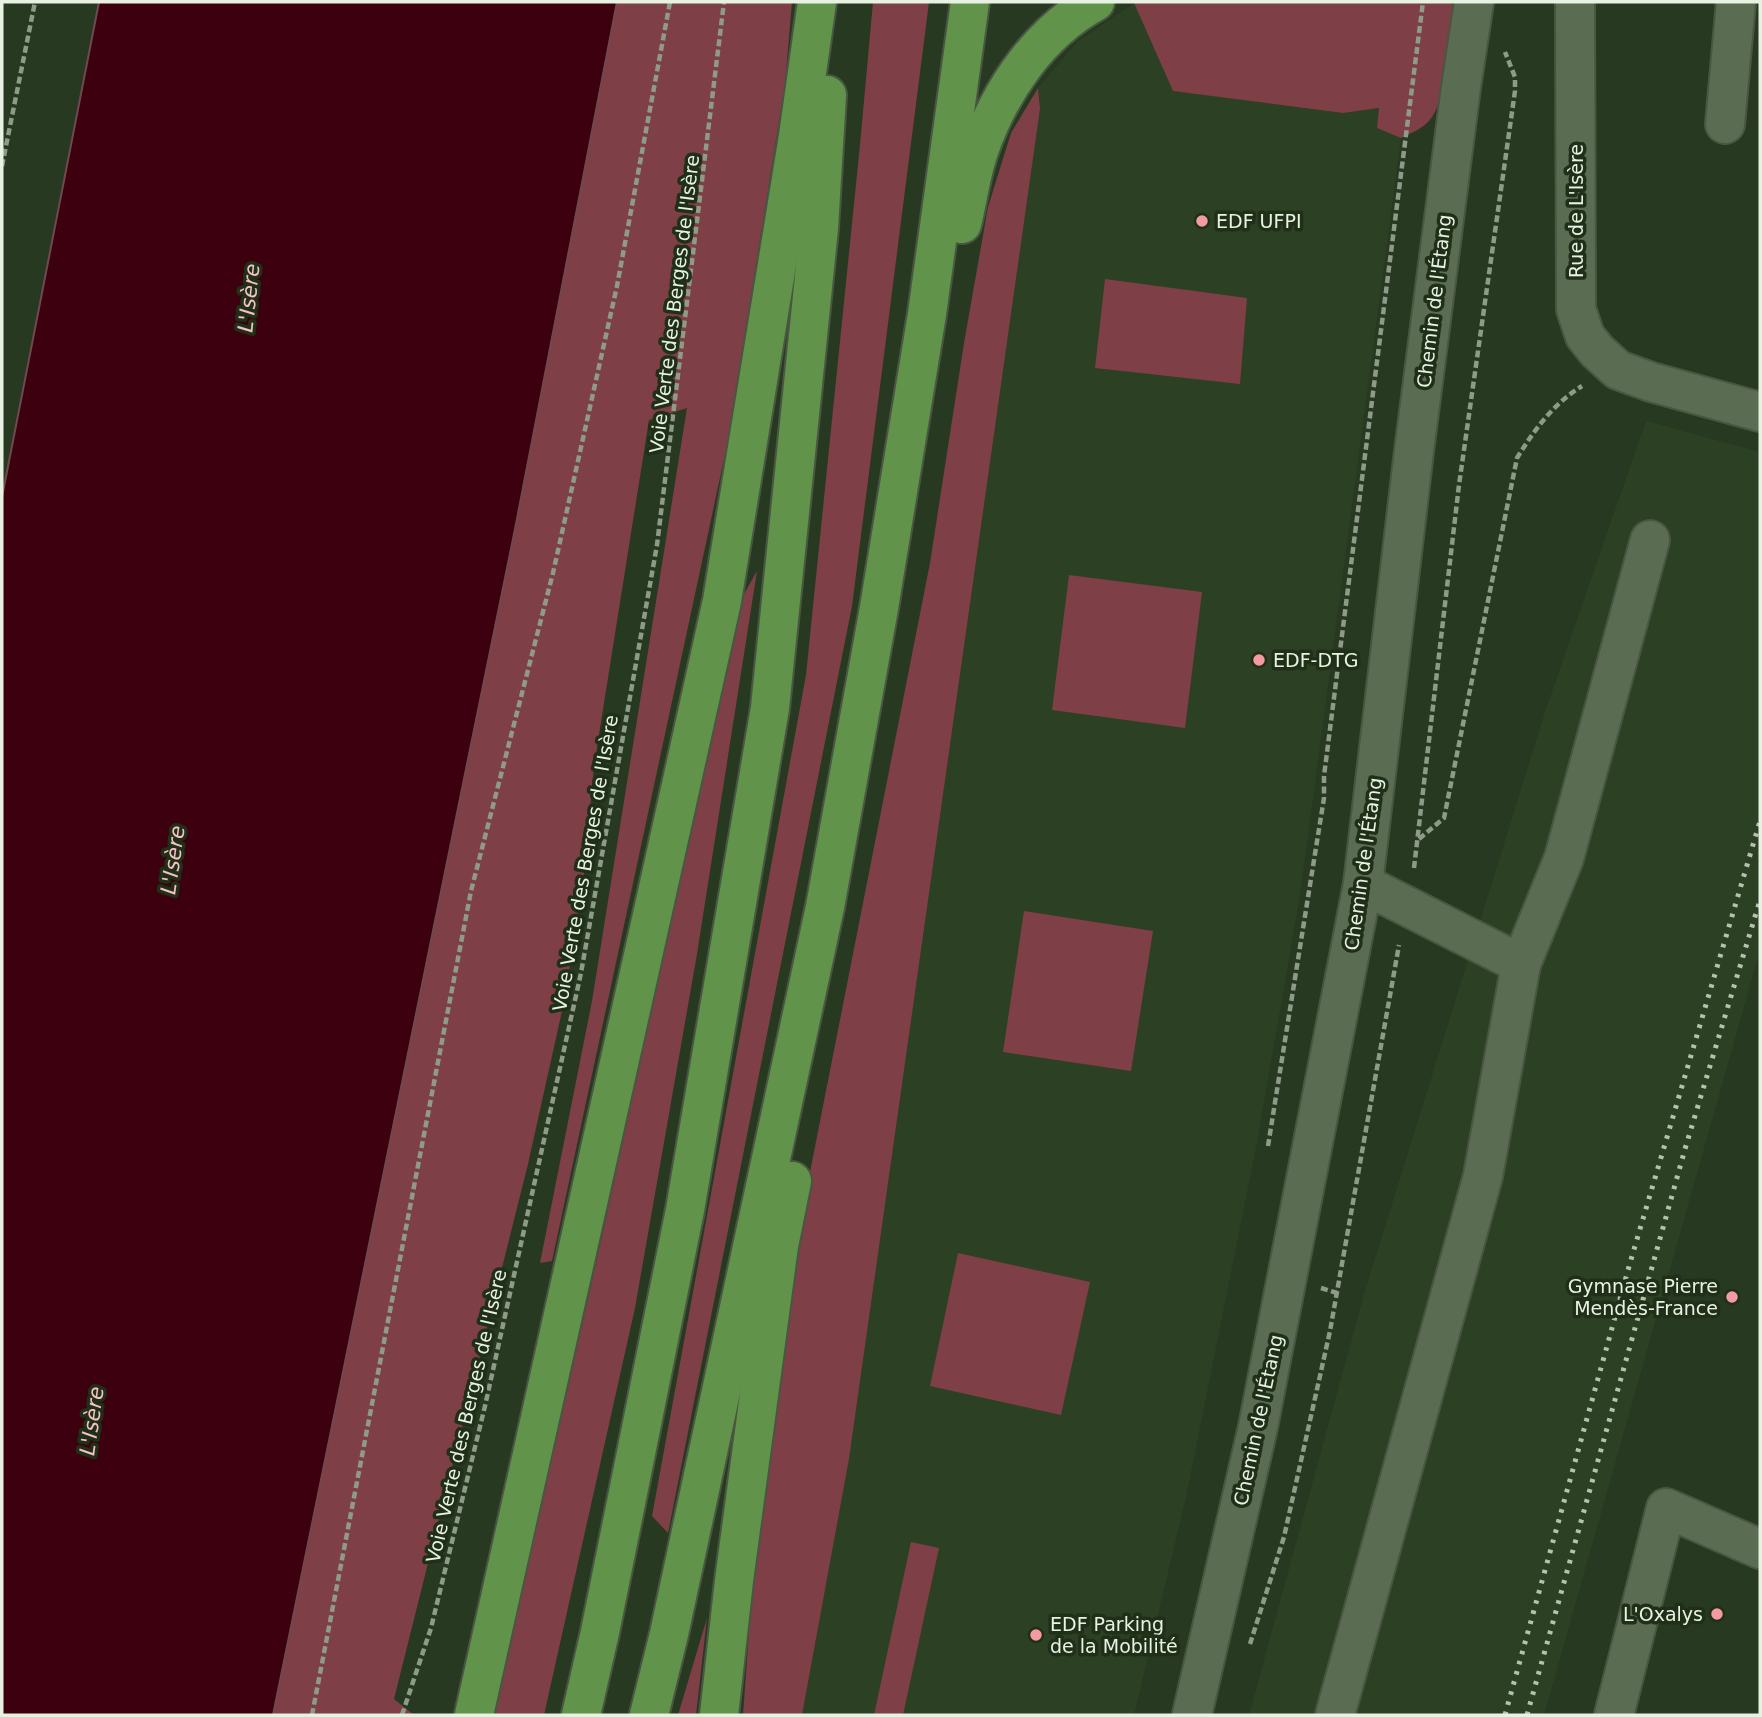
<svg xmlns="http://www.w3.org/2000/svg" width="1762" height="1717" font-family="'DejaVu Sans',sans-serif">
<style>
.built{fill:#2c4123}
.green{fill:#7f3f46}
.water{fill:#3d000e;stroke:#70494e;stroke-width:2}
.lines{fill:none;stroke-linecap:round;stroke-linejoin:round}
.minor-casing{stroke:#495742;stroke-width:42}
.highway-casing{stroke:#495742;stroke-width:42}
.path{stroke:#8d9b88;stroke-width:4.5;stroke-dasharray:7 3.5;stroke-linecap:butt}
.minor{stroke:#5a6d53;stroke-width:38}
.highway{stroke:#61944a;stroke-width:38}
.rail{stroke:#b5c2b0;stroke-width:5;stroke-dasharray:3.5 7;stroke-linecap:butt}
.poi-dot{fill:#f49aa2;stroke:#1f2f18;stroke-width:2.5}
.labels{text-anchor:middle;stroke-width:7;stroke-linejoin:round;paint-order:stroke}
.street-label{font-size:19px;fill:#e7f2e3;stroke:#1f2f18}
.poi-label{font-size:19px;fill:#e7f2e3;stroke:#1f2f18;text-anchor:start}
.water-label{font-size:21px;font-style:italic;fill:#f5c1c4;stroke:#1f2f18}
</style>
<rect width="100%" height="100%" fill="#283921"/>
<g class="built">
<polygon points="1134,3 1173,91 1343,113 1380,108 1378,128 1401,138 1300,895 1257,1142 1186,1497 1134,1715 802,1715 849,1459 1040,109 1038,88 1077,42"/>
<polygon points="1646,421 1760,452 1760,950 1544,1715 1249,1715 1365,1291 1546,709"/>
</g>
<g class="green">
<polygon points="617,2 792,2 785,84 727,445 552,1261 540,1263 592,1001 687,408 649,420 594,766 583,885 564,1002 528,1164 394,1699 414,1715 273,1715 515,529"/>
<polygon points="873,2 929,2 852,606 668,1533 652,1516 806,675 860,145"/>
<path d="M1138,2H1451L1453,7C1450,35 1448,100 1429,121C1422,129 1411,133 1401,138L1377,128L1379,108L1343,113L1173,91L1134,3Z"/>
<polygon points="1038,88 1040,109 849,1459 802,1715 743,1715 757,1519 797,1238 930,563 964,343 988,207 1011,133"/>
<polygon points="1105,279 1247,298 1240,384 1095,368"/>
<polygon points="757,571 697,954 635,1308 544,1715 494,1715 603,1232 740,601"/>
<polygon points="1069,575 1202,592 1185,728 1052,710"/>
<polygon points="1024,911 1153,931 1131,1071 1003,1052"/>
<polygon points="958,1253 1090,1282 1061,1415 930,1386"/>
<polygon points="911,1542 939,1548 903,1715 874,1715"/>
<polygon points="707,1618 696,1715 678,1715"/>
</g>
<polygon class="water" points="99,2 617,2 515,529 273,1715 2,1715 2,497"/>
<g class="lines">
<g class="minor-casing">
<g id="minor">
<polyline points="1575,2 1576,309 1585,336 1597,351 1618,370 1651,382 1760,412"/>
<polyline points="1725,124 1736,2"/>
<polyline points="1363,884 1521,964"/>
<polyline points="1192,1715 1258,1427 1363,884 1414,451 1461,87 1474,2"/>
<polyline points="1335,1715 1483,1176 1521,964 1564,858 1650,540"/>
<polyline points="1614,1715 1666,1508 1760,1549"/>
</g>
</g>
<g class="highway-casing">
<g id="highway">
<path d="M962,224C968,200 971,174 979,151C1000,90 1039,33 1095,2"/>
<polyline points="474,1715 722,601 798,136 817,2"/>
<polyline points="581,1715 600,1632 685,1210 770,708 819,228 827,95"/>
<polyline points="649,1715 669,1634 825,907 879,608 927,314 970,2"/>
<polyline points="719,1715 734,1581 779,1246 792,1181"/>
</g>
</g>
<g class="path">
<polyline points="2,166 35,2"/>
<path d="M1419,839L1444,818L1517,458C1535,429 1553,404 1582,386"/>
<polyline points="1414,868 1459,485 1515,91 1515,77 1505,52"/>
<polyline points="1268,1146 1324,798 1324,776 1423,2"/>
<polyline points="1321,1288 1337,1293"/>
<polyline points="1250,1644 1284,1537 1330,1331 1399,945"/>
<polyline points="312,1715 471,891 553,573 617,286 670,2"/>
<polyline points="402,1715 431,1628 485,1406 581,973 657,545 724,2"/>
</g>
<use href="#minor" class="minor"/>
<use href="#highway" class="highway"/>
<g class="rail">
<polyline points="1505,1715 1630,1263 1760,821"/>
<polyline points="1527,1715 1685,1149 1760,900"/>
</g>
</g>
<g class="poi-dot">
<circle cx="1202" cy="221" r="7"/>
<circle cx="1259" cy="660" r="7"/>
<circle cx="1732" cy="1297" r="7"/>
<circle cx="1717" cy="1614" r="7"/>
<circle cx="1036" cy="1635" r="7"/>
</g>
<g class="labels">
<g class="street-label">
<text transform="translate(1576 211) rotate(-90)" y="7">Rue de L'Isère</text>
<text transform="translate(1434 301) rotate(-83)" y="7">Chemin de l'Étang</text>
<text transform="translate(674 304) rotate(-83)" y="7">Voie Verte des Berges de l'Isère</text>
<text transform="translate(585 863) rotate(-80)" y="7">Voie Verte des Berges de l'Isère</text>
<text transform="translate(1363 864) rotate(-82)" y="7">Chemin de l'Étang</text>
<text transform="translate(466 1416) rotate(-77)" y="7">Voie Verte des Berges de l'Isère</text>
<text transform="translate(1258 1420) rotate(-78)" y="7">Chemin de l'Étang</text>
</g>
<g class="poi-label">
<text x="1216" y="228">EDF UFPI</text>
<text x="1273" y="667">EDF-DTG</text>
<text x="1718" y="1293" text-anchor="end">Gymnase Pierre<tspan x="1718" dy="22">Mendès-France</tspan></text>
<text x="1703" y="1621" text-anchor="end">L'Oxalys</text>
<text x="1050" y="1631">EDF Parking<tspan x="1050" dy="22">de la Mobilité</tspan></text>
</g>
<g class="water-label">
<text transform="translate(249 298) rotate(-84)" y="7">L'Isère</text>
<text transform="translate(173 860) rotate(-82)" y="7">L'Isère</text>
<text transform="translate(92 1421) rotate(-82)" y="7">L'Isère</text>
</g>
</g>
<rect width="1762" height="1717" fill="none" stroke="#e7f2e3" stroke-width="7"/>
</svg>
